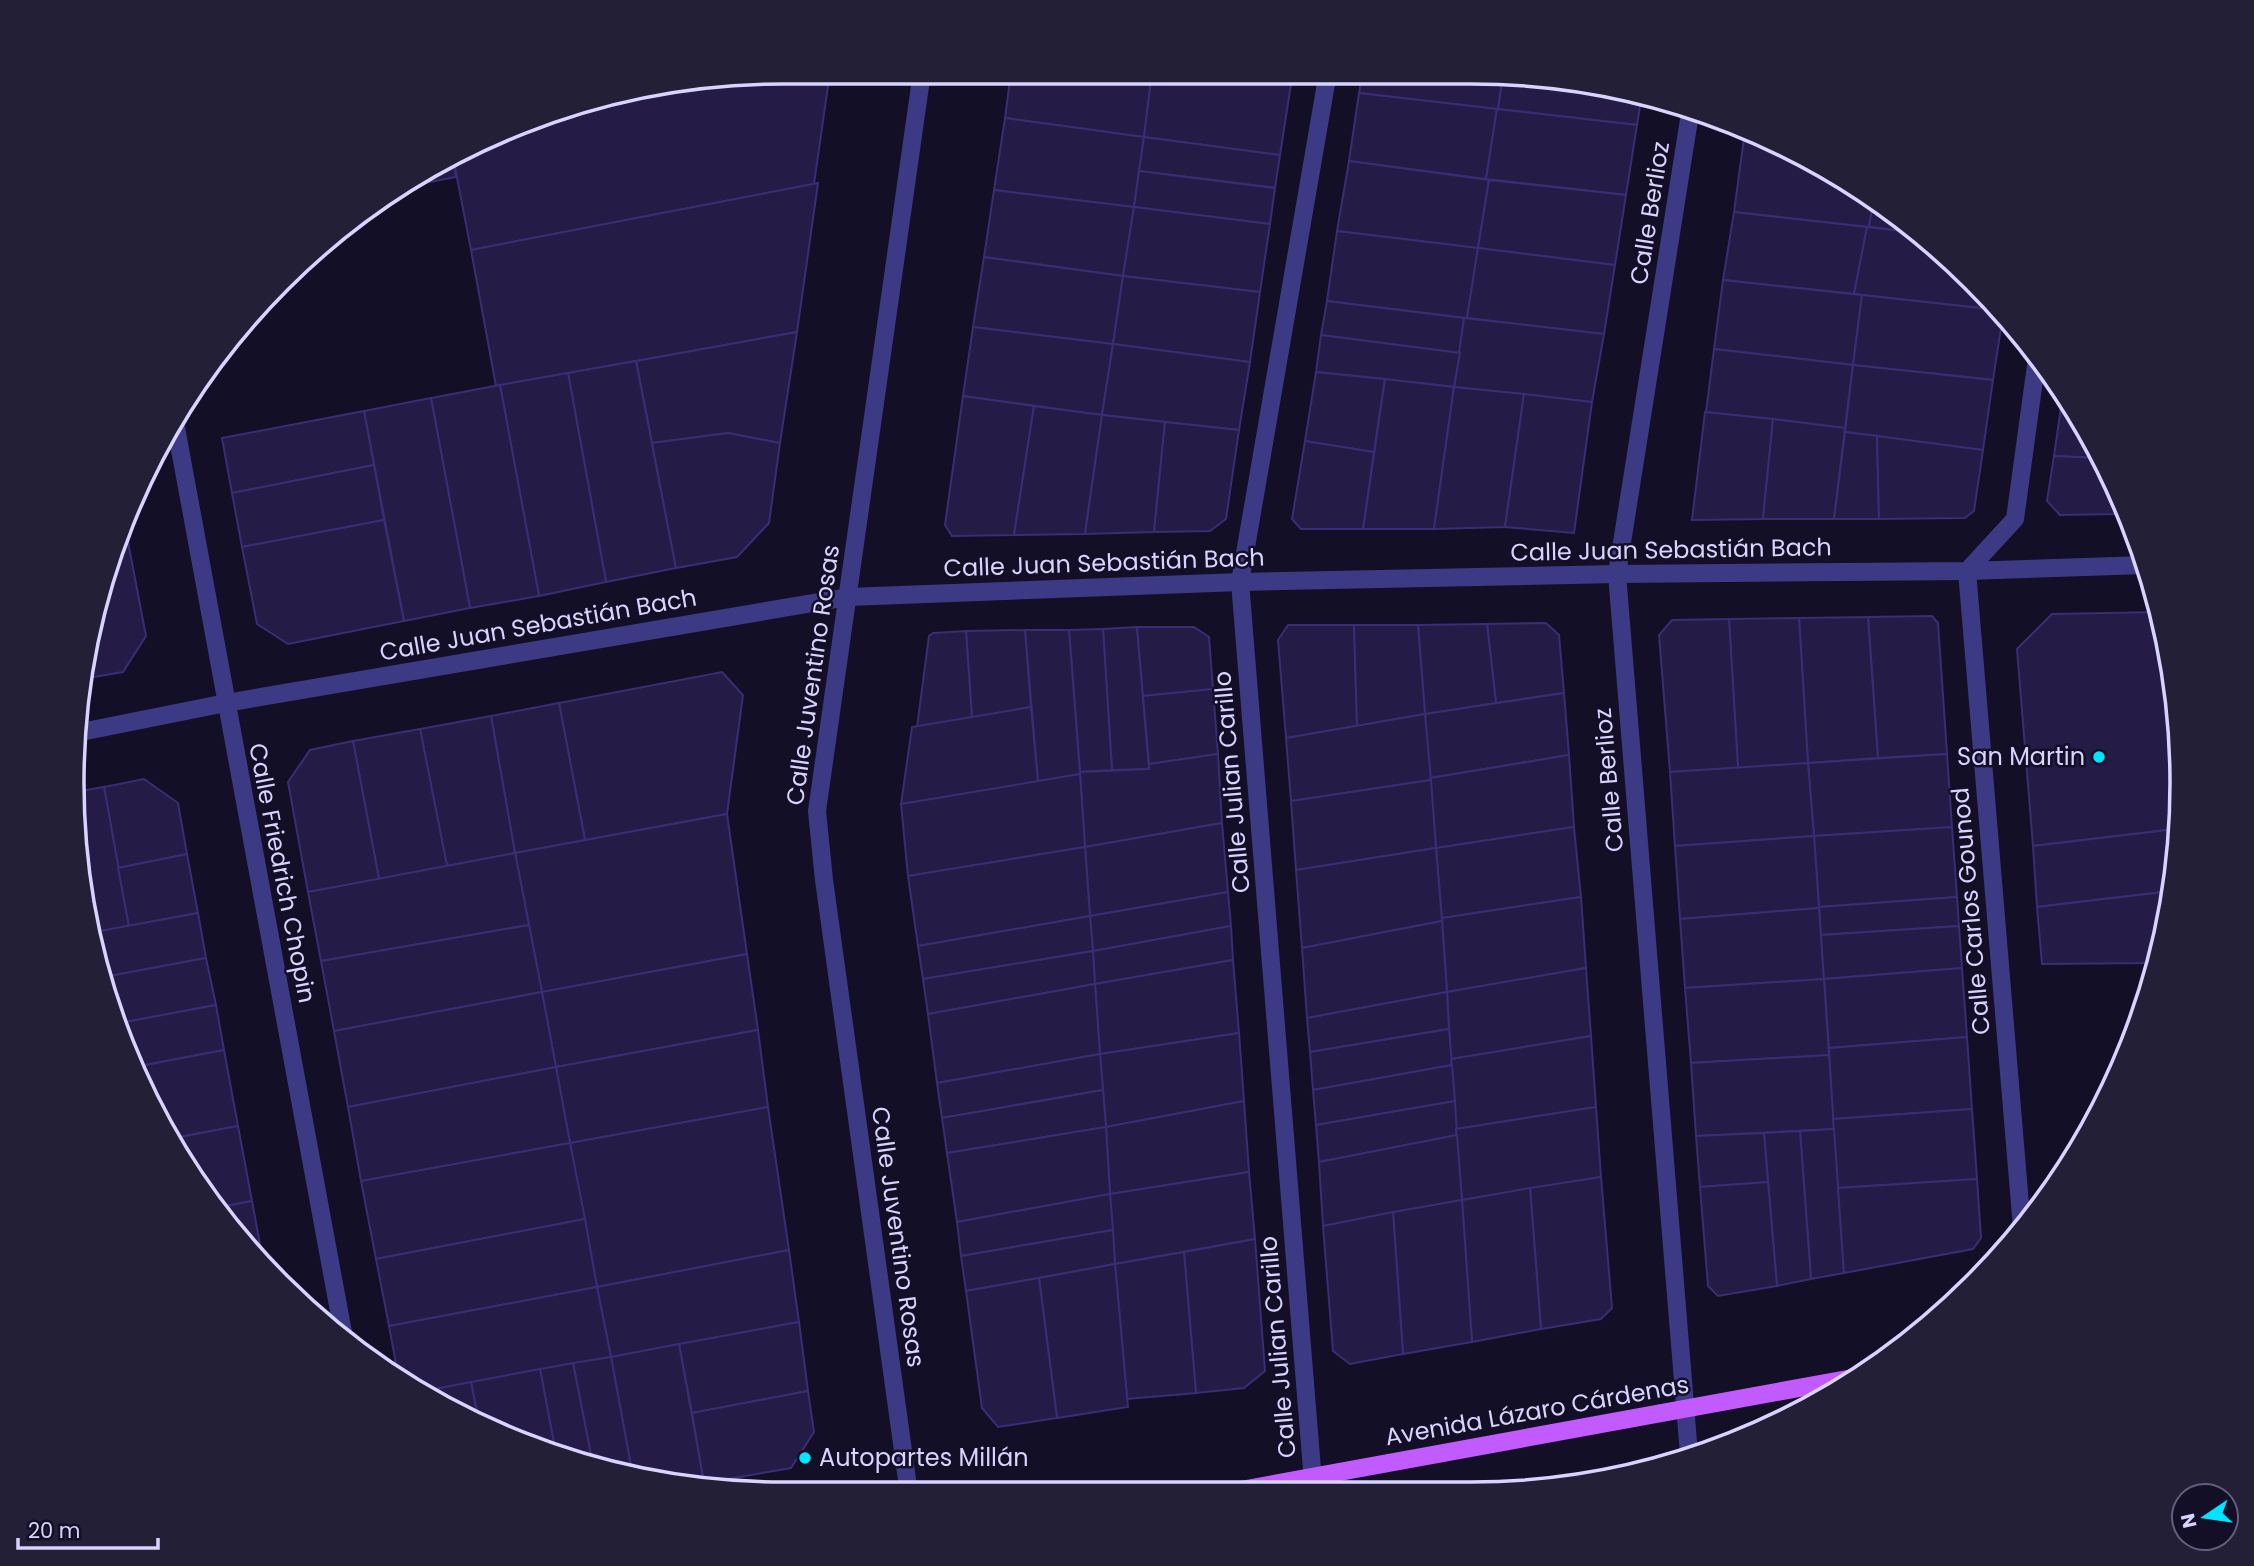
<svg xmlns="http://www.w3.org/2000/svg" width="2254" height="1566" font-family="Poppins,sans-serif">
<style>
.building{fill:#241b47;stroke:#3b2d73;stroke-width:2}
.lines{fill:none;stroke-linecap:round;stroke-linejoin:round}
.minor{stroke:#3d3a85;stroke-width:18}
.tertiary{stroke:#3d3a85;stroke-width:18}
.primary{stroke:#c25bff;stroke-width:18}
.poi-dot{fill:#00e5ff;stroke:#130f26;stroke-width:2.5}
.labels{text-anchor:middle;stroke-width:5;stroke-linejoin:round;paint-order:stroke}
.street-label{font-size:24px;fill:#d9d4ff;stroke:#130f26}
.poi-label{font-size:24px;fill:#d9d4ff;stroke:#130f26;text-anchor:end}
.rim{fill:none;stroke:#d9d4ff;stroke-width:3.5}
</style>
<rect width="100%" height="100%" fill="#130f26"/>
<g class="building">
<polygon points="783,72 830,72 814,184 471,250 453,157 510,126 599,96"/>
<polygon points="1011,72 1152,72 1144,137 1005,118"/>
<polygon points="1152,72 1193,72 1291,84 1280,155 1144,137"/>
<polygon points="1193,72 1293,72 1291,84"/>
<polygon points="1363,72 1471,72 1503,75 1498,109 1359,93"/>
<polygon points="1503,75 1609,85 1642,94 1637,125 1498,109"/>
<polygon points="1359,93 1497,109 1486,179 1349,161"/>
<polygon points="1497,109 1637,125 1626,195 1486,179"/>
<polygon points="1005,118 1144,137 1134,207 994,190"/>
<polygon points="1144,137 1280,155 1275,188 1139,171"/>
<polygon points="1744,138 1771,142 1826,167 1873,202 1869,227 1734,212"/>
<polygon points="453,157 456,177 393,189"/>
<polygon points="1349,161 1489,180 1478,248 1337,231"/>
<polygon points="1139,171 1275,188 1270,224 1134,207"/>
<polygon points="1489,180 1626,195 1615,265 1478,248"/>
<polygon points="818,183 797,332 496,386 471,250"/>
<polygon points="994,190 1134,207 1123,276 984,257"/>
<polygon points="1873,202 1911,232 1869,227"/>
<polygon points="1134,207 1270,224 1260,292 1123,276"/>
<polygon points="1734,212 1867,227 1854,294 1723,280"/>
<polygon points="1867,227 1911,232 1974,280 1998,310 1854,294"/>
<polygon points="1337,231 1478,248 1467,318 1327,301"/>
<polygon points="1478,248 1615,265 1604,334 1467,318"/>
<polygon points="984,257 1123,276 1113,344 973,327"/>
<polygon points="1123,276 1260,292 1250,362 1113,344"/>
<polygon points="1723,280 1862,295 1853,365 1714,349"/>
<polygon points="1862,295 1998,310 2003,315 1993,380 1853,365"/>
<polygon points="1327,301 1464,318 1460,353 1321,335"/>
<polygon points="1464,318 1604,334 1592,402 1454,387"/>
<polygon points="973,327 1113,344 1102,415 963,396"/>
<polygon points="797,332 780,443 728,433 652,443 636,361"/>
<polygon points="1321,335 1460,353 1454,387 1316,372"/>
<polygon points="1113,344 1250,362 1239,430 1102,415"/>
<polygon points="1714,349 1853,365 1845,428 1706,412"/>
<polygon points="636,361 676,568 606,582 568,373"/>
<polygon points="1853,365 1993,380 1983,450 1845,432"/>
<polygon points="1316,372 1385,379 1374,452 1305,441"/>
<polygon points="568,373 606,582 539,596 500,385"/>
<polygon points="1385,379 1454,387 1434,529 1363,529"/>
<polygon points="500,385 539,596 470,608 431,398"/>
<polygon points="1454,387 1524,394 1505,527 1434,529"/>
<polygon points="2063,393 2066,394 2100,458 2054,456"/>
<polygon points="1524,394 1592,402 1574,533 1505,527"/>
<polygon points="963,396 1034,406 1014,535 952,536 945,525"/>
<polygon points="431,398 470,608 404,621 364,411"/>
<polygon points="1034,406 1102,415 1085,534 1014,535"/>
<polygon points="364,411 374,465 232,493 222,438"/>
<polygon points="1705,412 1773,419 1763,519 1692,520"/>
<polygon points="1102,415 1165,422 1154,532 1085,534"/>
<polygon points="1773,419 1845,428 1834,519 1763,519"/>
<polygon points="1165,422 1239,430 1226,519 1210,531 1154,532"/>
<polygon points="1845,432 1877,436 1879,519 1834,519"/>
<polygon points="728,433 780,443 769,523 737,557 676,568 652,443"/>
<polygon points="1877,436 1983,450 1974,511 1965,518 1879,519"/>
<polygon points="1305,441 1374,452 1363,529 1301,529 1292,519"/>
<polygon points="2054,456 2100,458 2119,494 2116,514 2060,515 2047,501"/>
<polygon points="374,465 384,520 242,547 232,493"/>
<polygon points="2119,494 2128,511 2129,514 2116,514"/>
<polygon points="384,520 404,621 288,644 257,624 242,547"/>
<polygon points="125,526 146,636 123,672 82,679 122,527"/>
<polygon points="2159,612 2167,640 2176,829 2033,846 2017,649 2052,614"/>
<polygon points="1932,616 1938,623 1947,754 1878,758 1868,617"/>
<polygon points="1868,617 1878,758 1808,763 1799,618"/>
<polygon points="1799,618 1808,763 1738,768 1729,619"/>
<polygon points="1729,619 1738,768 1670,772 1659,635 1672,620"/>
<polygon points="1546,623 1559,635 1564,693 1496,703 1487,624"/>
<polygon points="1487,624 1496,703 1425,714 1418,625"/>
<polygon points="1288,625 1354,625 1357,726 1286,738 1278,640"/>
<polygon points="1354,625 1418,625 1425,714 1357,726"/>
<polygon points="1137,627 1149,769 1112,770 1103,629"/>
<polygon points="1137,627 1194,627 1209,637 1213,689 1143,696"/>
<polygon points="1103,629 1112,770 1080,772 1069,630"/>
<polygon points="1025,630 1069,630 1080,774 1038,782"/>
<polygon points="1025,630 1031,707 972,718 966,631"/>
<polygon points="966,631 972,718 917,727 929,636 933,633"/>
<polygon points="2167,640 2169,645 2177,727 2172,727"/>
<polygon points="722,672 743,695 727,814 585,840 559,703"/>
<polygon points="1213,689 1218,754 1149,764 1143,696"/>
<polygon points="1564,693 1569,755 1430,778 1425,714"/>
<polygon points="559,703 585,840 515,853 491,716"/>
<polygon points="1031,707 1038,782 901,804 912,727"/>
<polygon points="1425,714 1431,780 1291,801 1286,738"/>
<polygon points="491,716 515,853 447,866 420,729"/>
<polygon points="2172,727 2177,727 2182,787 2174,787"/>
<polygon points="420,729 447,866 379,879 353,741"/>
<polygon points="353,741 379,879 308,892 288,782 310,750"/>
<polygon points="1218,754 1222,823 1085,847 1080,772 1149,769 1149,764"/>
<polygon points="1947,754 1952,827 1814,836 1808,763"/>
<polygon points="1569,755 1574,827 1436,848 1430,778"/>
<polygon points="1808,763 1814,836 1675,846 1670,772"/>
<polygon points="1080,774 1085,847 908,876 901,804"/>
<polygon points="144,779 178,803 187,854 118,868 104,787"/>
<polygon points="1431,780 1436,848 1296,870 1291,801"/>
<polygon points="104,787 129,926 89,933 85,921 73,829 74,792"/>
<polygon points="2174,787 2182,787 2176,843 2176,829"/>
<polygon points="727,814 747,954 542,992 515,853"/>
<polygon points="1222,823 1228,892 1090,916 1085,847"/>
<polygon points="1574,827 1581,897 1442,918 1436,848"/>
<polygon points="1952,827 1957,897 1819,907 1814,836"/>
<polygon points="2176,829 2172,891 2037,907 2033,846"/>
<polygon points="1814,836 1819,908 1680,919 1675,846"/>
<polygon points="1085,847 1090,916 918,946 908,876"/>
<polygon points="1436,848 1442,921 1302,948 1296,870"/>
<polygon points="515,853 529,925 321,961 308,892"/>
<polygon points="187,854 198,913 129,926 118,868"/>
<polygon points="2172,891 2168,922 2156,963 2042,964 2037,907"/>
<polygon points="1228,892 1231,926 1093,951 1090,916"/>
<polygon points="1581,897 1586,968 1447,992 1442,918"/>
<polygon points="1957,897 1959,926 1821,935 1819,907"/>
<polygon points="1819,908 1824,979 1685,988 1680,919"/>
<polygon points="198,913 206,958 104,977 89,933"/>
<polygon points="1090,916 1093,951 923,979 918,946"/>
<polygon points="1442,921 1447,992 1307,1018 1302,948"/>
<polygon points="529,925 542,992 334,1031 321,961"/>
<polygon points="1231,926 1233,960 1095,984 1093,951"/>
<polygon points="1959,926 1962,968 1824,979 1821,935"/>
<polygon points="1093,951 1095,984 928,1014 923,979"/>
<polygon points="747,954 758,1030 556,1067 542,992"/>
<polygon points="206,958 216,1005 120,1023 104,977"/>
<polygon points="1233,960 1239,1033 1100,1054 1095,984"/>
<polygon points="1586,968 1591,1036 1451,1059 1447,992"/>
<polygon points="1962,968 1967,1037 1829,1048 1824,979"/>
<polygon points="1824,979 1829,1055 1691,1063 1685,988"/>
<polygon points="1095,984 1100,1054 937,1083 928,1014"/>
<polygon points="542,992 556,1067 348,1107 334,1031"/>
<polygon points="1447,992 1449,1029 1310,1052 1307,1018"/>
<polygon points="216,1005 224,1050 135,1067 120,1023"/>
<polygon points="1449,1029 1452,1065 1313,1090 1310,1052"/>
<polygon points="758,1030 768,1107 570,1143 556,1067"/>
<polygon points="1239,1033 1244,1101 1106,1127 1100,1054"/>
<polygon points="1591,1036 1596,1107 1456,1129 1451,1059"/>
<polygon points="1967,1037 1972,1109 1833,1119 1829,1048"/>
<polygon points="224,1050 238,1126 169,1139 145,1098 135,1067"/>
<polygon points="1100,1054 1103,1090 942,1118 937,1083"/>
<polygon points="1829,1055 1834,1129 1696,1136 1691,1063"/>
<polygon points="1452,1065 1455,1101 1316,1125 1313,1090"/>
<polygon points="556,1067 570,1143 361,1181 348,1107"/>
<polygon points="1103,1090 1106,1127 947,1153 942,1118"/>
<polygon points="1244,1101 1249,1172 1110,1194 1106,1127"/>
<polygon points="1455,1101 1457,1135 1319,1162 1316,1125"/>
<polygon points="768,1107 789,1250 597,1287 570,1143"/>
<polygon points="1596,1107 1601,1177 1462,1200 1456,1129"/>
<polygon points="1972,1109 1977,1179 1838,1188 1833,1119"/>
<polygon points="238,1126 252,1201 216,1208 192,1178 169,1139"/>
<polygon points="1106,1127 1110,1194 957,1222 947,1153"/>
<polygon points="1834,1129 1844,1273 1811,1279 1800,1131"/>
<polygon points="1800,1131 1811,1279 1777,1286 1764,1133"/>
<polygon points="1764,1133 1768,1182 1700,1187 1696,1136"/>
<polygon points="1457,1135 1462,1200 1323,1226 1319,1162"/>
<polygon points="570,1143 585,1219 376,1259 361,1181"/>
<polygon points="1249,1172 1255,1239 1115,1264 1110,1194"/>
<polygon points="1601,1177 1612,1308 1601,1319 1541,1329 1530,1188"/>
<polygon points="1977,1179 1981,1238 1973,1249 1844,1273 1838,1188"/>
<polygon points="1768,1182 1777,1286 1718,1296 1708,1286 1700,1187"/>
<polygon points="1530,1188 1541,1329 1472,1342 1462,1200"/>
<polygon points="1110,1194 1113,1230 961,1256 957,1222"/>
<polygon points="1462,1200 1472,1342 1403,1354 1393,1212"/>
<polygon points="252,1201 264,1266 216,1208"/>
<polygon points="1393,1212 1403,1354 1350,1364 1333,1351 1323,1226"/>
<polygon points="585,1219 597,1287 389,1326 376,1259"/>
<polygon points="1113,1230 1115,1264 966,1291 961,1256"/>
<polygon points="1255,1239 1265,1371 1244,1388 1196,1393 1184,1252"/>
<polygon points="789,1250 799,1322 611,1357 597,1287"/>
<polygon points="1184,1252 1196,1393 1127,1399 1115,1264"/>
<polygon points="1115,1264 1128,1407 1057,1418 1039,1278"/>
<polygon points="1039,1278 1057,1418 998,1427 982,1408 966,1291"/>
<polygon points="597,1287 611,1357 420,1392 399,1380 389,1326"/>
<polygon points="799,1322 808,1391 692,1413 679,1344"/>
<polygon points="679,1344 704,1483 693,1485 644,1480 633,1477 611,1357"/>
<polygon points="611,1357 633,1477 593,1465 573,1363"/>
<polygon points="573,1363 593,1465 556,1454 540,1369"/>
<polygon points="540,1369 556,1454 510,1440 479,1423 471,1382"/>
<polygon points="471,1382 479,1423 420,1392"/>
<polygon points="808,1391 814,1432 791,1468 704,1483 692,1413"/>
</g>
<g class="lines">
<g class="minor">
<polyline points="174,417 344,1338"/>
<polyline points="76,733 226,703 848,597 1240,582 1617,574 1967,571 2145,565"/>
<polyline points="2022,1228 1967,571 2015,519 2037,358"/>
<polyline points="1689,1454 1617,574 1691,107"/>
<polyline points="1314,1494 1240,582 1328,72"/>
</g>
<polyline class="tertiary" points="909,1494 824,880 817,811 922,72"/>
<polyline class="primary" points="1219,1494 1864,1376"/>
</g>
<g class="poi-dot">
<circle cx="2099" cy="757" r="7"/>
<circle cx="805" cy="1458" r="7"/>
</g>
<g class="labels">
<g class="street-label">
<text transform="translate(1650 213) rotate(-81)" y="8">Calle Berlioz</text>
<text transform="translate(1671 550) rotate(-1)" y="8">Calle Juan Sebastián Bach</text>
<text transform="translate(1104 563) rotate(-2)" y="8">Calle Juan Sebastián Bach</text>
<text transform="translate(538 625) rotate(-10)" y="8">Calle Juan Sebastián Bach</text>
<text transform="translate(813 675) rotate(-82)" y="8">Calle Juventino Rosas</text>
<text transform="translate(1609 780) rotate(-95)" y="8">Calle Berlioz</text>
<text transform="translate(1232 782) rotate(-95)" y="8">Calle Julian Carillo</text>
<text transform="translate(282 873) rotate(79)" y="8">Calle Friedrich Chopin</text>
<text transform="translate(1971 911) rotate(-95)" y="8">Calle Carlos Gounod</text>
<text transform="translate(898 1237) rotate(82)" y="8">Calle Juventino Rosas</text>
<text transform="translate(1278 1347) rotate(-95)" y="8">Calle Julian Carillo</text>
<text transform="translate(1537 1411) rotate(-10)" y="8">Avenida Lázaro Cárdenas</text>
</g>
<g class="poi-label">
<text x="2085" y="765">San Martin</text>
<text x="819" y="1466" text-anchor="start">Autopartes Millán</text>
</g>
</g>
<path d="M0 0H2254V1566H0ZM783 84H1471A699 699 0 0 1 2170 783V783A699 699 0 0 1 1471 1482H783A699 699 0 0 1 84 783V783A699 699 0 0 1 783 84Z" fill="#231f37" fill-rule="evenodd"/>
<path class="rim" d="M783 84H1471A699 699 0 0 1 2170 783V783A699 699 0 0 1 1471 1482H783A699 699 0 0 1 84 783V783A699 699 0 0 1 783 84Z"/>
<g transform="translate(2205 1517) rotate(257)"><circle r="33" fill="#130f26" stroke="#625e7d" stroke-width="2"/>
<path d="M0-5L12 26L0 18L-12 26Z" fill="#00e5ff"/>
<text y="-10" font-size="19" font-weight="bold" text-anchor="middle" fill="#d9d4ff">N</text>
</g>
<path d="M18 1538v10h140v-10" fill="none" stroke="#d9d4ff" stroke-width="3.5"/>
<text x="28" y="1538" font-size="21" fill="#d9d4ff" stroke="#130f26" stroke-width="5" paint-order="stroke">20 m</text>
</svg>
